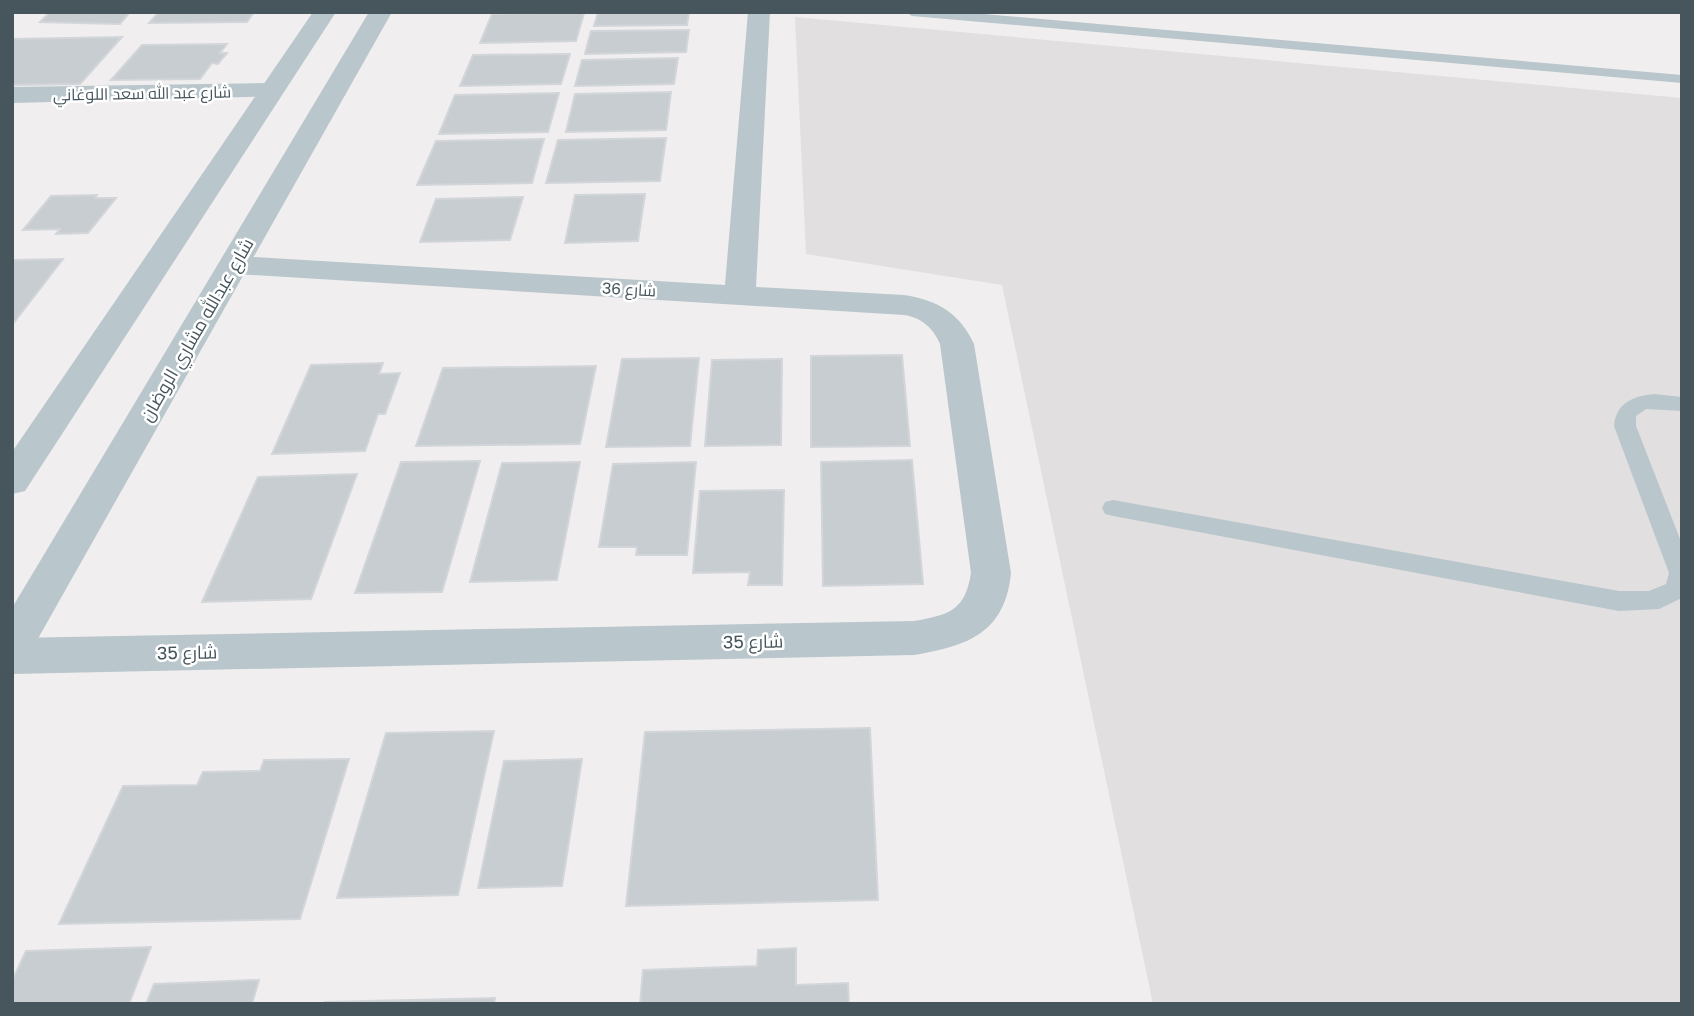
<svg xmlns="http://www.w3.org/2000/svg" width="1694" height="1016" font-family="'Golos Text',Cairo,sans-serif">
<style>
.education{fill:#e2dfe1}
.building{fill:#c8cdd1;stroke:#d2d6da;stroke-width:2}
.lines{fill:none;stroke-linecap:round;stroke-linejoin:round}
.service{fill:#b9c6cb;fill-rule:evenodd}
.minor{fill:#b9c6cb;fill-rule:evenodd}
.tertiary{fill:#b9c6cb;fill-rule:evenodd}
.labels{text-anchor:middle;stroke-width:5;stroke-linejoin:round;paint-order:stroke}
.far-street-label{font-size:16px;fill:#46565c;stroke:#fff}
.street-label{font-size:18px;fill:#46565c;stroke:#fff}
</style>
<rect width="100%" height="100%" fill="#f1eeef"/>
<polygon class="education" points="795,17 1682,98 1682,1004 1153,1004 1002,285 806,254"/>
<g class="building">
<polygon points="50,12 130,12 120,24 40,22"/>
<polygon points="159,12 254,12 247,22 149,23"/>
<polygon points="598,12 689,12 687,25 594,26"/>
<polygon points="584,13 576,41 480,43 492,14"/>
<polygon points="689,30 686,52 585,54 591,31"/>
<polygon points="122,37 80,84 12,85 12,39"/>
<polygon points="227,44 220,53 227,53 218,64 212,63 200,79 111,80 142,45"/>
<polygon points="570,54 561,84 460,86 473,55"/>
<polygon points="678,58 674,84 575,86 582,60"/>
<polygon points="671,92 666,130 566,132 575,94"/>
<polygon points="559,93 548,132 439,134 455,95"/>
<polygon points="666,138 660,181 546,183 558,140"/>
<polygon points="544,139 532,183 417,185 436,141"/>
<polygon points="645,194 638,241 565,243 575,195"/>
<polygon points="97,195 95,198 116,198 88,233 56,234 60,229 23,230 51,196"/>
<polygon points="523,197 510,240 420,242 436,199"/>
<polygon points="63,259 12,325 12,260"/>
<polygon points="902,355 910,446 811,447 811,356"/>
<polygon points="699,358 690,446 606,447 622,359"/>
<polygon points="782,359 781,445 705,446 712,360"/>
<polygon points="383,363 379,374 400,373 385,414 378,414 365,451 272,454 311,365"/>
<polygon points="596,366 580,444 416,446 443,368"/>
<polygon points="912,460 923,584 823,586 821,462"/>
<polygon points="480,461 442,592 355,593 401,462"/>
<polygon points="580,462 557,580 470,582 502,463"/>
<polygon points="696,462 687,555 636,555 637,547 599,547 613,464"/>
<polygon points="357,474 311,599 202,602 258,477"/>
<polygon points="784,490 782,585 748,585 750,572 693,573 700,491"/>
<polygon points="870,728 878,900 626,906 645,732"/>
<polygon points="494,731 458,895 337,898 386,733"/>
<polygon points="349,759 300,919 59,924 123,786 197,785 203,772 260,771 264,760"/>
<polygon points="582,759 562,886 478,888 504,761"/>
<polygon points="151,947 129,1004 12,1004 12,981 26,951"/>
<polygon points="796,948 796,985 848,983 849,1004 640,1004 643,970 757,966 758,950"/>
<polygon points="259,980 252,1004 146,1004 154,984"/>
<polygon points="495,998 494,1004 324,1004 325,1002"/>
</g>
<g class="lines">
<g class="service">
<polygon points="905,12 961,12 1682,75 1682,83 912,16"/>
<path d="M1654,394L1682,397V411L1646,409L1636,416V426L1682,544V598L1659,609L1619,611L1113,516L1105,514L1102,508L1105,502L1113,500L1619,591H1649L1666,584L1669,573L1614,426C1616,403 1633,396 1654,394Z"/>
</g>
<g class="minor">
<path d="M748,12H770L756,287L904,295C937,300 960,313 974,344L1011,573C1005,633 968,646 914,655L12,674V638L914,621C949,615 965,611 971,573L940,344C934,329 921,317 904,315L236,274L225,272L221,265L225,258L236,256L725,285Z"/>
<polygon points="271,83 280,86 284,91 280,96 12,103 12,87"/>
</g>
<g class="tertiary">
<polygon points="313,12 336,12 25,491 12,494 12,452"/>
<polygon points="369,12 392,12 27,658 12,663 12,608"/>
</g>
</g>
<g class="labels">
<g class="far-street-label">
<text transform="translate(142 93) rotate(-1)" y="6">شارع عبد الله سعد اللوغاني</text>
<text transform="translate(629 289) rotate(3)" y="6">شارع 36</text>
</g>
<g class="street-label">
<text transform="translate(197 330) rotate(-60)" y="6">شارع عبدالله مشاري الروضان</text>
<text transform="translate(753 642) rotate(-1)" y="6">شارع 35</text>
<text transform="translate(187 653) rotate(-1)" y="6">شارع 35</text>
</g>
</g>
<rect width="1694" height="1016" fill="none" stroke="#46565c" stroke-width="28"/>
</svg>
